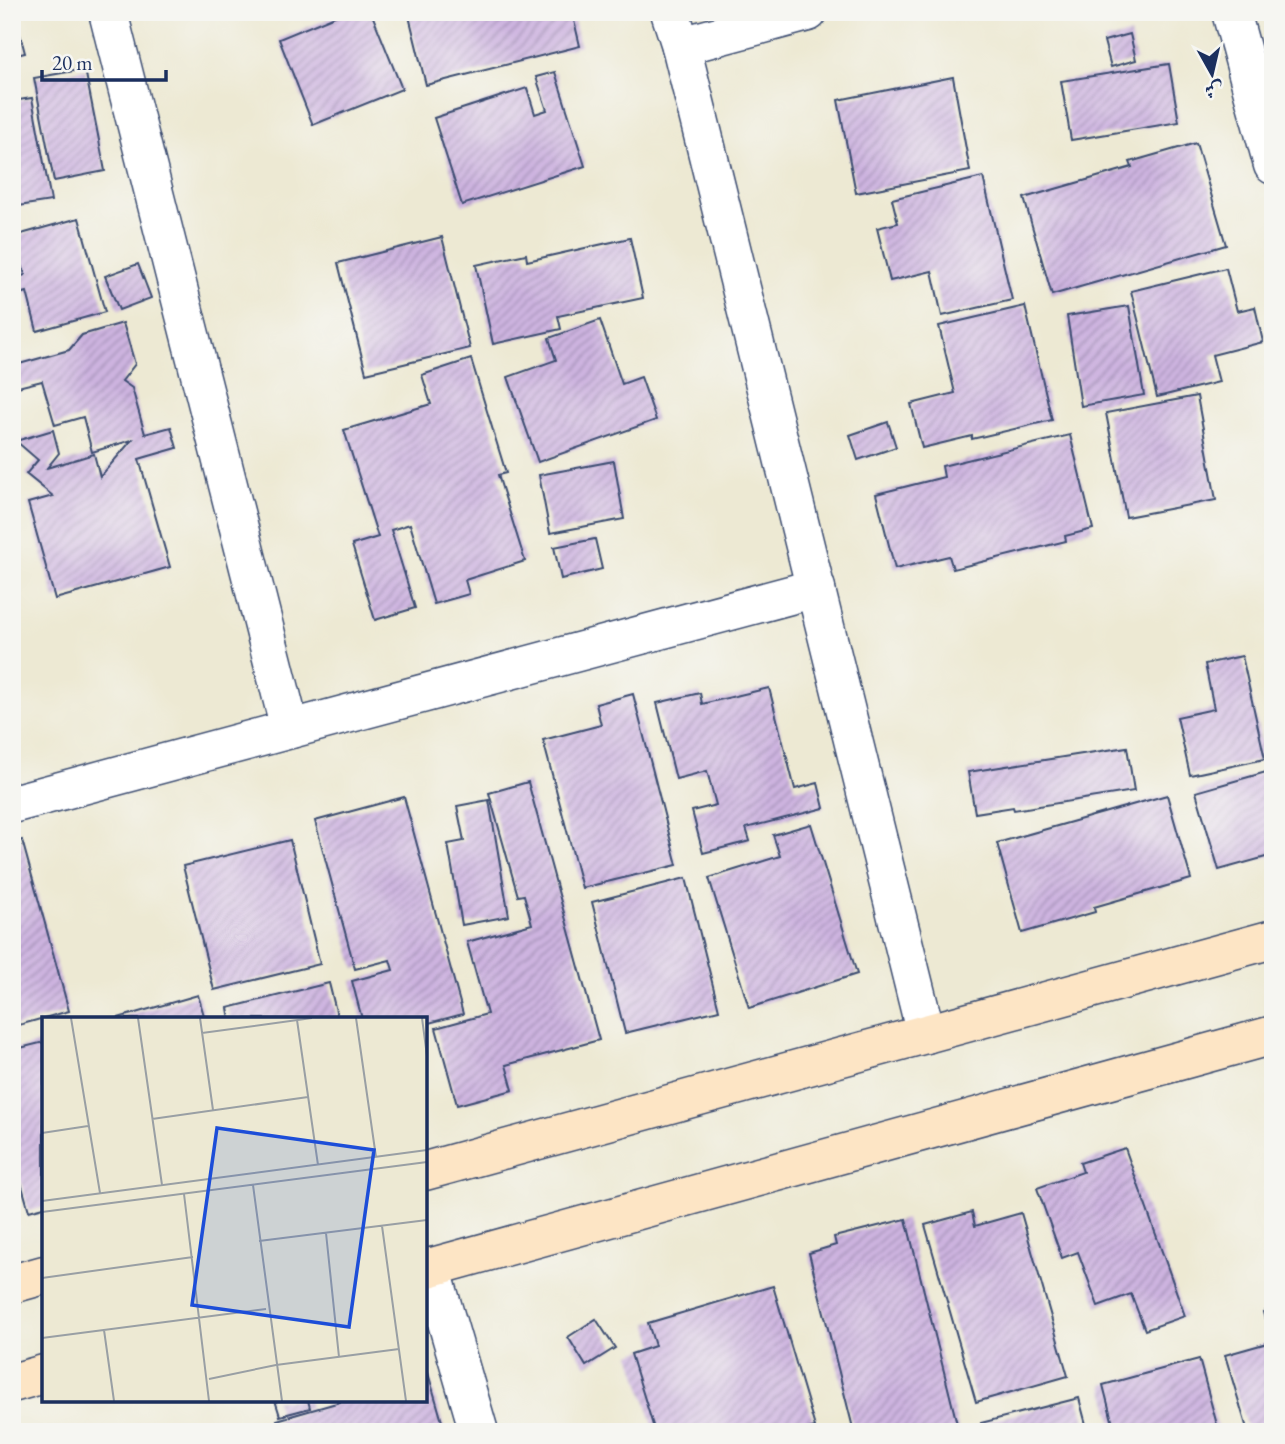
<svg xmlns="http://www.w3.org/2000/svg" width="1285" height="1444" font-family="'EB Garamond',Amiri,serif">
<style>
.building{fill:url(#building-hatch)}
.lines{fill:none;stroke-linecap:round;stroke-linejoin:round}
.street-casing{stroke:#3a4b70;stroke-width:41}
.secondary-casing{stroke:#3a4b70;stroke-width:41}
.street{stroke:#fff;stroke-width:38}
.secondary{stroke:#fde5c5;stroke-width:38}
.inset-road{fill:none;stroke:#999fa4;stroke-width:2}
.view{fill:#1d4ed8;fill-opacity:0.15;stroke:#1d4ed8;stroke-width:3.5}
.inset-edge{fill:none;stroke:#1b2f5e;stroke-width:3.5}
</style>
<defs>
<pattern id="building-hatch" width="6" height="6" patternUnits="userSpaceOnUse" patternTransform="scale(1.75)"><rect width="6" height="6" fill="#ceb4e0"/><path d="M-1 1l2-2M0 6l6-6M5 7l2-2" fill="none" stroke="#a693b9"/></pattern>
</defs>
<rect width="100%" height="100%" fill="#f6f6f2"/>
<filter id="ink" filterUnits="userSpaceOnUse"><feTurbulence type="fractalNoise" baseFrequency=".0143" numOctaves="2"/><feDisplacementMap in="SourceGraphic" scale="14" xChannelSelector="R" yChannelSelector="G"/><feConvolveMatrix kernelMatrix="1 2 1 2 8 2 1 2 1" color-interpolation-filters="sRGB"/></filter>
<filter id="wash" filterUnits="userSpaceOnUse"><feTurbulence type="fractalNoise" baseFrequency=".00686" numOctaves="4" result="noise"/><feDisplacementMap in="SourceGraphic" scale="28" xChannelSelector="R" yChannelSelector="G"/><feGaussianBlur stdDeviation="1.57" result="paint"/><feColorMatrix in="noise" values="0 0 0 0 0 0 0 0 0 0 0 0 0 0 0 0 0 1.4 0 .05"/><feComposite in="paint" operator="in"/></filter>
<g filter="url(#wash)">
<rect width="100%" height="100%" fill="#ede9d3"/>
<g id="blocks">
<g class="building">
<polygon points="12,12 14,12 25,53 12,56"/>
<polygon points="333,12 371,12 402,89 313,125 279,39 335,16"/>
<polygon points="408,12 572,12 580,46 426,85"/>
<polygon points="1130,34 1136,60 1111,67 1104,41"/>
<polygon points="1169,64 1179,122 1071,140 1061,81"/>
<polygon points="85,69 105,171 54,181 34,78"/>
<polygon points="555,72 585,166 462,205 434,118 527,88 535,114 547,110 536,77"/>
<polygon points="953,77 970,171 856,193 838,100"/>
<polygon points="32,98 51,201 12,207 12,101"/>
<polygon points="1196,143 1226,245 1052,295 1024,198 1132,167 1130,162"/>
<polygon points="983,177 1012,300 942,316 932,271 890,281 877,228 898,223 892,199"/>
<polygon points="79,218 105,312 37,331 27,292 12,296 12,279 25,275 14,236"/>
<polygon points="442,237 470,348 366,373 338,263"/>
<polygon points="630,238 643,298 558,316 561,329 493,344 476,265 526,254 527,261"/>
<polygon points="138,264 151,298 119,310 105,276"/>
<polygon points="1226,268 1237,311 1255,307 1263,342 1212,355 1219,382 1157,397 1131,291"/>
<polygon points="1025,306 1052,420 972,439 972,436 922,448 911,404 955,393 939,326"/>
<polygon points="1129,306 1144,395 1081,406 1067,316"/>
<polygon points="600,320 622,384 641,377 656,420 538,462 508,377 556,360 549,338"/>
<polygon points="123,323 135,364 122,381 132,388 145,434 171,427 177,448 139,459 170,567 55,599 28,503 53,496 26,474 38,460 16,441 53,430 59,453 47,468 94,454 100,477 132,440 92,452 83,417 55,425 42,381 18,387 12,383 12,366 69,350 82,335"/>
<polygon points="471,359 506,473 498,475 525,561 465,580 469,594 434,604 410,524 391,530 415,608 375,620 352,545 378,537 344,430 431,404 422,375"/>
<polygon points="1197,396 1216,500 1126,517 1106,413"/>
<polygon points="888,422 896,447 858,460 850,435"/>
<polygon points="1070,435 1093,529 1065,536 1066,541 953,569 949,556 895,569 876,494 944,477 942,466"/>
<polygon points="614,461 624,519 550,533 539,475"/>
<polygon points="595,539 602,569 561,579 554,547"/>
<polygon points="1242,656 1265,759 1190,775 1177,717 1214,709 1205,664"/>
<polygon points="769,688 795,789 818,783 824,808 746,828 750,841 703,853 692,811 716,805 707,771 676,779 657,703 700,693 702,704"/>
<polygon points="633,694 677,865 582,888 543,740 601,725 596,704"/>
<polygon points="1127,747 1134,791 1014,810 1013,807 975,813 968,772"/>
<polygon points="1273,770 1273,855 1219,870 1196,792"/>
<polygon points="528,782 599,1040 506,1065 513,1090 457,1105 436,1028 487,1014 467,942 532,924 524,895 518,896 489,793"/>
<polygon points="1167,795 1191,879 1094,907 1095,912 1022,933 997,843"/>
<polygon points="404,797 463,1014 425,1024 425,1019 362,1019 352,981 393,970 390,960 355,969 315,821"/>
<polygon points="489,800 509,916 462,925 448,844 464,841 457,806"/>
<polygon points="811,824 857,974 749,1008 709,878 780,856 773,835"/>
<polygon points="22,840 69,1011 12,1027 12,843"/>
<polygon points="290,840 320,964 214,990 183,866"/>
<polygon points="686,878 719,1010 625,1033 592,902"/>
<polygon points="329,983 338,1019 230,1019 228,1008"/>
<polygon points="198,995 205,1019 118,1019 118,1018"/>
<polygon points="44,1042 44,1207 29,1211 12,1151 12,1050"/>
<polygon points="1125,1148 1185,1316 1145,1330 1131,1294 1098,1306 1078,1252 1062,1258 1037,1188 1083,1172 1080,1163"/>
<polygon points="972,1212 975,1226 1021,1213 1068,1376 976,1402 925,1225"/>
<polygon points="906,1219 959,1432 854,1432 809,1253 836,1245 834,1237"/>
<polygon points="773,1286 815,1427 799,1432 756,1432 755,1428 742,1432 655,1432 631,1354 655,1346 648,1323"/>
<polygon points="1273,1309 1273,1432 1248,1432 1225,1355 1271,1342 1263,1312"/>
<polygon points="596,1319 615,1348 586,1366 568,1337"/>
<polygon points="1199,1359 1219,1432 1115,1432 1103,1385"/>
<polygon points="425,1373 428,1373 445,1432 280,1432 277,1420 340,1402 340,1400 425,1400"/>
<polygon points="1079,1398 1088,1432 983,1432 981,1423"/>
<polygon points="275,1400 308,1400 310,1408 280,1416"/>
<polygon points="257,1422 259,1432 218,1432 218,1431"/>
</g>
</g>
</g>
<g filter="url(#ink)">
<use href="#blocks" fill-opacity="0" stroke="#3a4b70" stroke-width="2"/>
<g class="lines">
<g class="street-casing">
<g id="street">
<polyline points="108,12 290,729"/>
<polyline points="670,12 681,46 926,1034"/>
<polyline points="1231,12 1273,165"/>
<polyline points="681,46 808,12"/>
<polyline points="12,804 816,588"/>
<polyline points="431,1267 479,1432"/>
</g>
</g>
<g class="secondary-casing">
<g id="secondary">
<polyline points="425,1171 1273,939"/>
<polyline points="425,1269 1273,1035"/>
<polyline points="12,1284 44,1275"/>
<polyline points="12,1383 44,1374"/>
</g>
</g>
<use href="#street" class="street"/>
<use href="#secondary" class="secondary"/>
</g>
</g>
<g transform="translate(42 1017)">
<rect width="385" height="385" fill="#ede9d3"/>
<path class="inset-road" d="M29,1L58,176M96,1L120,168M158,1L171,93M314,1L334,140M380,1L385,39M255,3L276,148M160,16L270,1M110,102L266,80M0,116L46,109M211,168L240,384M142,177L167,384M0,184L385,133M0,195L385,145M340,209L364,384M284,216L297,340M217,224L385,203M0,261L151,240M62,313L72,384M0,321L224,292M167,362L234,348L357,332"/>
<path class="view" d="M175,111L332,133L307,310L150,288Z"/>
<rect width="385" height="385" class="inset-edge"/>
</g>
<rect width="1285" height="1444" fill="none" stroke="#f6f6f2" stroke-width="42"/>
<g transform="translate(1212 74) rotate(172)" stroke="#f6f6f2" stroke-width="5" paint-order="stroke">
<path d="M0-5L12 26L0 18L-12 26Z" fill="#1b2f5e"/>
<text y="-10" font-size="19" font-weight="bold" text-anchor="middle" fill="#1b2f5e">ش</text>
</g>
<path d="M42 70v10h124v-10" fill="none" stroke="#1b2f5e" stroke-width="3.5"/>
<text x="52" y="70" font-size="21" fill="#1b2f5e" stroke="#f6f6f2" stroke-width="5" paint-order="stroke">20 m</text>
</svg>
